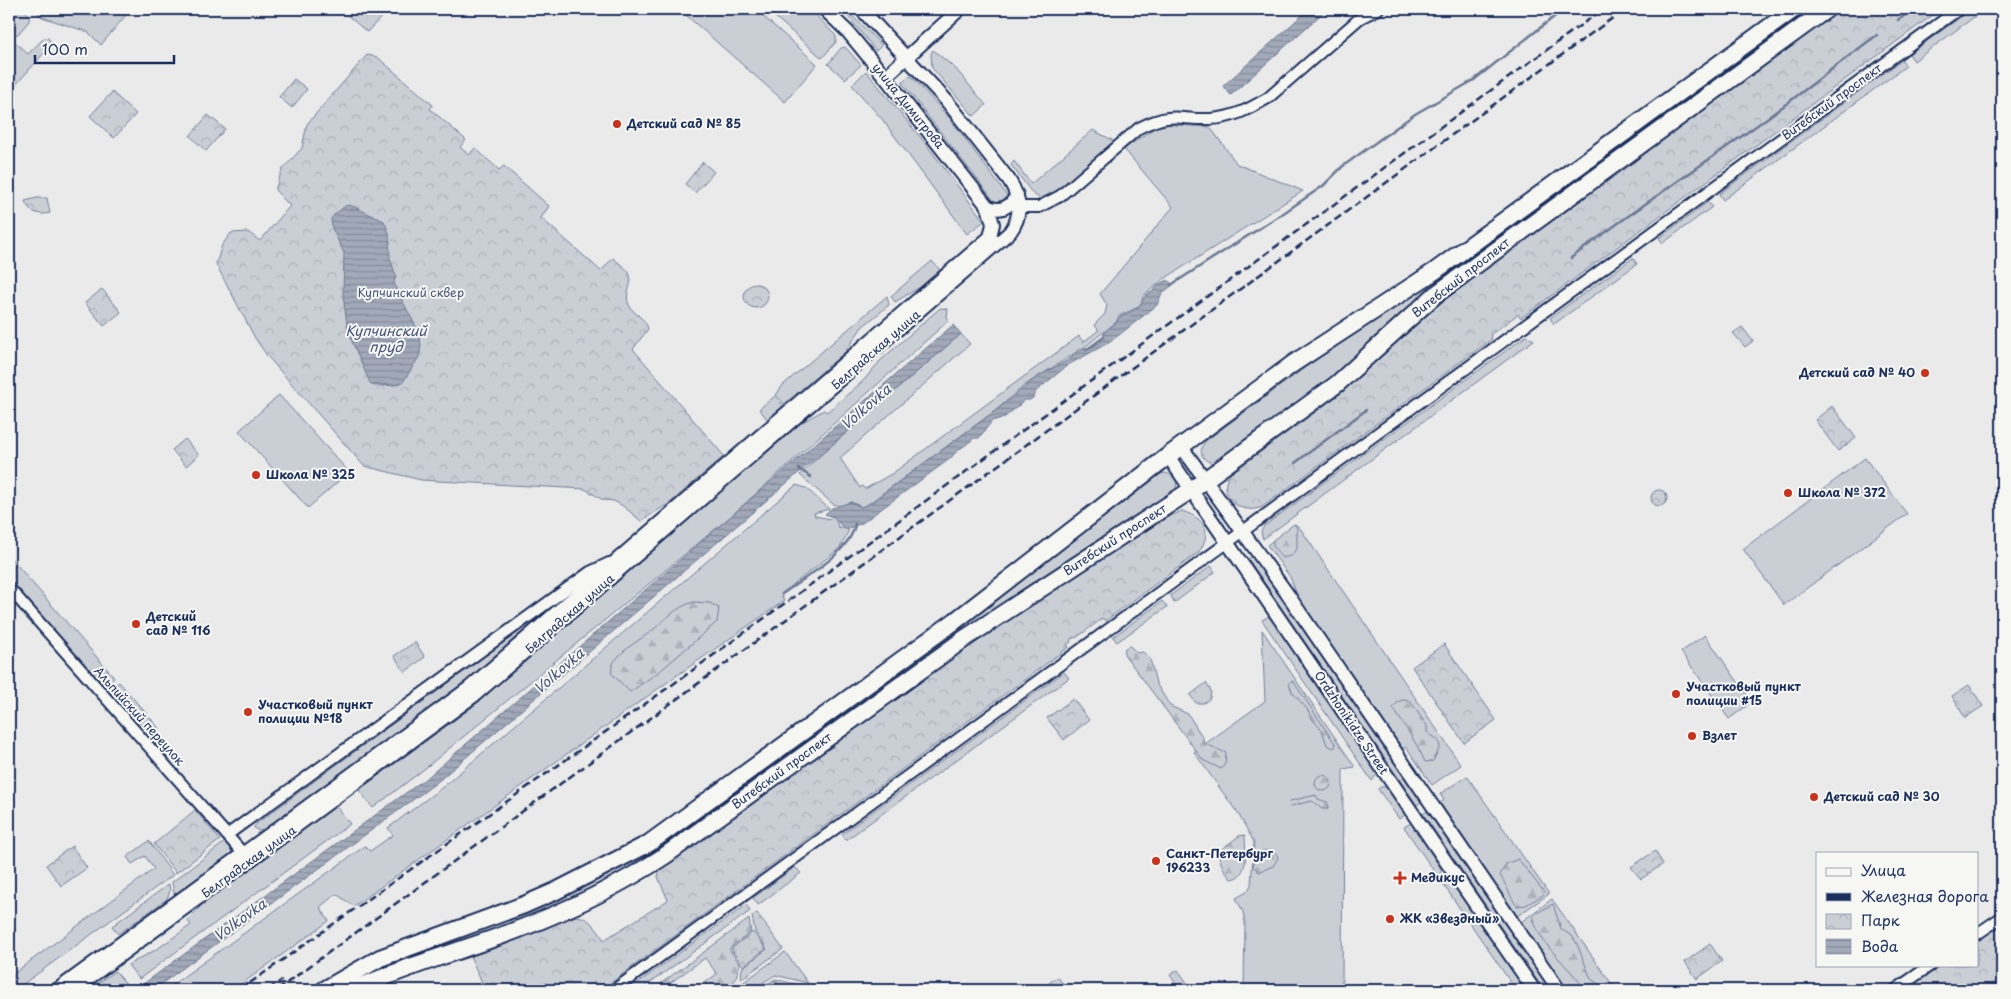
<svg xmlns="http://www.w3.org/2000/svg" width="2011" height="999" font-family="'Playpen Sans',sans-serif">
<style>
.grass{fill:#caced5;stroke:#727e9a}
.forest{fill:url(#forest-firs);stroke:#727e9a}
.park{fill:url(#park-crowns);stroke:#727e9a}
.water{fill:url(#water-rules);stroke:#6c7995}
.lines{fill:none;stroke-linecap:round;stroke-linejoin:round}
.stream{stroke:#6c7995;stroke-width:2.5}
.minor-casing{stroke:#1b2f5e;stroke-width:14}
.tertiary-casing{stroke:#1b2f5e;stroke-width:16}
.primary-casing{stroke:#1b2f5e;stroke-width:20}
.minor{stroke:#f6f6f2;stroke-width:10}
.tertiary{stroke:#f6f6f2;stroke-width:12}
.primary{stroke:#f6f6f2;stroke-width:16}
.rail{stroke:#1b2f5e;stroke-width:2.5;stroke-dasharray:8 4;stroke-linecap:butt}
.poi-dot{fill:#c8321e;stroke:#f6f6f2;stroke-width:2}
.labels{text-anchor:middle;stroke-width:4;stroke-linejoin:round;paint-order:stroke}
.street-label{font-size:12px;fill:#1b2f5e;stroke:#f6f6f2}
.poi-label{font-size:12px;font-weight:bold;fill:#1b2f5e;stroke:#f6f6f2;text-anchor:start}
.park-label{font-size:12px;fill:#47577c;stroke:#f6f6f2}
.water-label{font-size:14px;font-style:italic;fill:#44547a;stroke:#f6f6f2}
</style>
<defs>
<pattern id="forest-firs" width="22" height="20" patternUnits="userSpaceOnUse" patternTransform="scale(1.25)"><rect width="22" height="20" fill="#caced5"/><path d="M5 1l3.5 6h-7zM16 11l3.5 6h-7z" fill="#adb1b9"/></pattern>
<pattern id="park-crowns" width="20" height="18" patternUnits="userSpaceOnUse" patternTransform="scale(1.25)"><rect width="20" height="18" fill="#caced5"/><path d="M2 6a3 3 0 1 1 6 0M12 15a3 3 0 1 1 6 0" fill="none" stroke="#adb1b9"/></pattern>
<pattern id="water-rules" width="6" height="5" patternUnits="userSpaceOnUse" patternTransform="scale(1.25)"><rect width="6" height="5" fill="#a2aaba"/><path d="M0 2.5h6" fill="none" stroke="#838b9a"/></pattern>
</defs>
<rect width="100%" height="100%" fill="#e9eae9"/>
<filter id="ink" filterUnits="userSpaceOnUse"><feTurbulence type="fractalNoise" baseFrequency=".02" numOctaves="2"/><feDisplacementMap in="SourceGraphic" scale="10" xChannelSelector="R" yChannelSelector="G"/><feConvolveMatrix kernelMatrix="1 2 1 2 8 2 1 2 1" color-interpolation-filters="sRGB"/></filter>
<g filter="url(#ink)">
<g class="grass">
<polygon points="9,9 23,9 30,16 29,21 18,34 9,35"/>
<polygon points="34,9 131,9 101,45 88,32 42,17"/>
<polygon points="679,9 755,9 817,64 785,102"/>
<polygon points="766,9 810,9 836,36 836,42 822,58"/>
<polygon points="842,9 845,9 882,45 876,51"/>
<path d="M1806,9H1815L1422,296L1341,371L1216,463C1202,463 1196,450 1207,440L1310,364L1423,289Z"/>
<polygon points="1972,9 1985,9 1914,61 1909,54"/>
<polygon points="9,37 15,37 13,40 28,54 45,37 48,38 52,44 13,88 9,99"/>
<polygon points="845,47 861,65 845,79 828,64 841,48"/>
<polygon points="933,50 955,68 986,105 974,116 932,68 931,54"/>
<polygon points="1902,60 1906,66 1723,200 1719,194"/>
<polygon points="866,71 926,144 984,221 967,234 882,119 852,85"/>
<polygon points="908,76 911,76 951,120 1009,198 998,206 903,84 903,81"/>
<polygon points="1160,124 1210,127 1237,164 1303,191 1164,279 1143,296 1142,302 1138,307 1119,316 1116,322 1086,346 1025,385 996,410 868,504 861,507 851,502 841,506 833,504 800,475 822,454 961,334 970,344 840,458 860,488 862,486 865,489 893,473 1079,336 1083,342 1099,330 1094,325 1105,314 1107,305 1100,294 1173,207 1124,149"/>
<polygon points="1093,130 1112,140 1114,143 1052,196 1041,199 1033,194 1011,165 1014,161 1031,184"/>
<polygon points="1708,202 1712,207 1663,243 1659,238"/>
<polygon points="1633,258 1637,264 1554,324 1550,318"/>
<polygon points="932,261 940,270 920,287 895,302 891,296"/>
<polygon points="887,296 889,305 862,327 845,352 784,404 776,395 783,385"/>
<polygon points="940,308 948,309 947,317 949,320 730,517 423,770 373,808 359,790 471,708 799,424 824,410 827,412 863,381 881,360"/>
<polygon points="1526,336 1534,340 1263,539 1261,532 1264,526"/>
<polygon points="279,395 349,472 308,508 239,431"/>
<polygon points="775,396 783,406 767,419 759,409"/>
<polygon points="1865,458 1907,514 1784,605 1743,549"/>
<path d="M1165,473C1175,475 1179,482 1175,491L659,852L620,874L537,914L360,979L379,967L538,908L645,854L958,628L1160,474Z"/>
<polygon points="796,485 806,488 829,509 814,513 815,516 836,520 838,527 849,530 840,548 781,594 784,601 669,681 354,906 336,894 320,907 329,921 233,990 165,990 365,846 370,851 393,835 388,828 444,786"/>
<polygon points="1295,524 1300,528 1461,765 1432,785 1407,748 1402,748 1298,597 1290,577 1267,545"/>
<polygon points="9,556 114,677 106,685 102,685 9,581"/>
<polygon points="1252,556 1421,802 1417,805 1248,559"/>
<polygon points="1211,566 1215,572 1174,603 1171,595"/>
<polygon points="1162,601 1167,607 1117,642 1113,637"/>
<polygon points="1269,616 1377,774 1372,781 1262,620"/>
<polygon points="536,619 539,621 464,685 262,832 255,829 254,827 257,823"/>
<polygon points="1262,630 1355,767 1343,769 1342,990 1244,990 1245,923 1243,912 1236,898 1247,892 1251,885 1254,842 1239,815 1194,752 1265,701"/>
<polygon points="1705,635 1752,702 1729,719 1681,652"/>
<polygon points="1064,672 1069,678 846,840 842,834"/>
<polygon points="119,682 158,727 158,735 151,741 110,694 111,689"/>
<polygon points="1467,776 1549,894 1517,916 1440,803 1444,800 1440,794"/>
<polygon points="1380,787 1386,787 1405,815 1399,819 1378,789"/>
<polygon points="336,806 350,824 139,979 128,965 157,949 191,925 187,920 204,903"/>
<polygon points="1427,811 1550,990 1544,990 1423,814"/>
<polygon points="1411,823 1442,870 1438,877 1404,827"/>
<polygon points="149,841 173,875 15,990 9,990 9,977 154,869 145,856 132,864 127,857"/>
<polygon points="225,842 231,849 232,853 175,894 174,893 172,882"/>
<polygon points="795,867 801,873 758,905 753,898"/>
<polygon points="1451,882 1525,990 1516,990 1443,884"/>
<polygon points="169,884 170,891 167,899 118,934 112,926"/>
<polygon points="1552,899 1616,990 1568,990 1521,922"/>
<polygon points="746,905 750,911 640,990 628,990"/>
<polygon points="785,952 808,983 775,975 752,990 733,990"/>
<polygon points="115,971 129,987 125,990 89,990"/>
<polygon points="1058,977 1067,990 1039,990"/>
</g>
<g class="forest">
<polygon points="1294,524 1297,528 1297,549 1291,556 1282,558 1273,546 1273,540"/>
<path d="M694,602L710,603L719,608L717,622L660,671L630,692L611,673C612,669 612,665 614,662C624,648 640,640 653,630C667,618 676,607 694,602Z"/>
<polygon points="1130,646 1137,653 1143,652 1150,659 1156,683 1170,706 1188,714 1203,738 1204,743 1226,753 1225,764 1221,769 1203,760 1124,654 1125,648"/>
<polygon points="1293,681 1336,745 1334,748 1327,745 1322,730 1313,720 1307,709 1292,692 1289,683"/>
<path d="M1402,700L1410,701L1427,726V732L1438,740L1440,747L1433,761L1425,762C1417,743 1405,727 1393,708L1397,703Z"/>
<circle cx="1323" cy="783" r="8"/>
<polygon points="1316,795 1318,799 1327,802 1329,806 1327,809 1322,809 1312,801 1291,806 1289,804 1290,801"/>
<path d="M1245,835C1245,848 1250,877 1231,879C1224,870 1219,863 1219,851L1239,836Z"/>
<path d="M1262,851C1269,850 1276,850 1278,858L1273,866L1259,872L1253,866L1257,854Z"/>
<path d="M1518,859L1544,892L1543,895L1526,905L1517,906C1511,899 1506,884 1500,875L1506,864Z"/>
<path d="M1553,904L1561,929L1572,936L1577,944L1591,979L1607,990H1585C1569,964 1543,950 1533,919V915Z"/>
<polygon points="757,913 783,949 741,979 742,968 767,949 755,932 752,916"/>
<path d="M749,919L751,932L729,949L740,964C734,986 731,990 708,990L703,984L717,974L705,958L660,990H652Z"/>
<polygon points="775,979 814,989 815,990 782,990 775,981 762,990 761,988"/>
</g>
<g class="park">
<polygon points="340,9 389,9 367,32"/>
<path d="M1841,9H1941L1521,318L1518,314L1490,335L1492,339L1262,507C1241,516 1215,496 1230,474L1339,395L1436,307L1709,100Z"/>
<path d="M367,55L377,57L433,105L430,109L466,140L460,147L469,155L475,148L499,170L504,166L549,206L541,218L601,271L613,258C617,262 624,266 628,271C636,281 623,294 629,305C633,314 646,318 648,329L633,349L724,456L671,502L641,521L623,506L614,501L603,500L585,489L421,480L364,466L268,357L255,338L216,264L222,245L231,233L248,232L260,241L290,206L275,190L282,170L302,148L307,124Z"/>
<polygon points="294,79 307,89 292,108 279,97"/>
<polygon points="112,92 136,114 114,138 90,116"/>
<polygon points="208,115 225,129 206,151 190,136"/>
<polygon points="703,162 714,172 695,193 685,184"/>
<path d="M37,198H47L50,213C38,216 29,212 25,201Z"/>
<circle cx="756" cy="296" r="12"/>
<polygon points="102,289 121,312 104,326 85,303"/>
<polygon points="1742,327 1753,341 1745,347 1733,333"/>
<polygon points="1832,406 1856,438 1838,451 1815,420"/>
<polygon points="185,439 199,455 186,466 172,450"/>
<circle cx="1659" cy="498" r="8"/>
<path d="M1182,511C1206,519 1213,532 1198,553L1105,621L1103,618L1076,638L1075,637L1070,640L1071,642L1067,644L1069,647L601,990H471L482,982L470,956L576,916C591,917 596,929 604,940L668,900L658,877L659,871L672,861L898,695L1054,590L1166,518Z"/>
<polygon points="415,642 425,657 405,672 394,656"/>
<polygon points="1444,644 1496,720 1464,743 1412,667"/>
<polygon points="1206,683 1211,691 1210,698 1204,703 1196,703 1190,695"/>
<polygon points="1969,685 1983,706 1965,718 1952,696"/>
<polygon points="1073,699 1089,720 1064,740 1047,718"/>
<polygon points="195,810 220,840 176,873 154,844"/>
<polygon points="72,846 87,868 61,886 46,865"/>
<polygon points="1655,851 1663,864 1641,879 1631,867"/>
<polygon points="2002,924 2002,983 1992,990 1905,990 1942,965 1977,965 1977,941"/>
<polygon points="753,932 766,949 743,966 731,949"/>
<polygon points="1710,944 1722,961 1697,979 1685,962"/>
<polygon points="1178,970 1188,984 1187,990 1180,990 1170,975"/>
</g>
<g class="water">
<polygon points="1309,9 1327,9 1231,95 1223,86"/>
<polygon points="350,205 384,221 389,233 390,258 396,276 394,282 396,289 419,332 421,346 419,357 403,382 395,385 375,386 370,383 348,332 343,295 344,253 332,228 331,219 334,215 345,206"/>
<path d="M1168,280L1173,285L1162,293L1157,305L1147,313L1110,342L1068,365L1035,392V396L1030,400H1025L1005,417L992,421L979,438H974C966,446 957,449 951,458L862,523L847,529L842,527L835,518L825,514L832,508L851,502L861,507L868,505L998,409L1037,377L1068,360L1079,349L1092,347L1101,342L1104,333L1116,323L1120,317L1138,308L1146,295L1152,292L1158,285Z"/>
<polygon points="953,325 961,334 436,783 153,990 135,990 429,776"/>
</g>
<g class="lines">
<g class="stream">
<polyline points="1898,20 1914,9"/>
<path d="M1571,258C1631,212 1694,171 1756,126C1797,97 1836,65 1877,35"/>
<polyline points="1171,285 1285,212 1323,186 1343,166 1415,114 1474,80 1564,9"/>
<polyline points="1086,350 1104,337"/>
<polyline points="1295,463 1366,410"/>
<polyline points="799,469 811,477"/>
<path d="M782,594C804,578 851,552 855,524"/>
</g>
<g class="minor-casing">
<g id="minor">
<path d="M1019,207H1039L1060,196L1139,128C1173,111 1177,120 1210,119C1233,118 1249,109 1268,98L1360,18L1378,9"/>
<polyline points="9,588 248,859"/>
<polyline points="227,835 590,572 609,563"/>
<polyline points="1977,934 2002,917"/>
<polyline points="614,990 1959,9"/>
<polyline points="1895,990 1931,965"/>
</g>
</g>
<g class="tertiary-casing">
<g id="tertiary">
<polyline points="885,77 960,9"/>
<path d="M988,207C1002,212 1010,207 1017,195"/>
<polyline points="1181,446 1286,592 1559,990"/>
<polyline points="1168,456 1534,990"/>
<polyline points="57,990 469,688 990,237 993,224 988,207 885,77 848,32 824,9"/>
<path d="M73,990L475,695L1010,232C1023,215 1020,197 1009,180L946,100L861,9"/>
<polyline points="2001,990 2002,989"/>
</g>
</g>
<g class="primary-casing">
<g id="primary">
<polyline points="324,990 380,958 524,905 556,891 648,844 955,621 1168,456 1294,363 1435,271 1794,9"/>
<path d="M354,990C405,966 461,951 514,931C567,911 619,886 666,855L964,639L1191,490L1337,384L1435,295L1827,9"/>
</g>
</g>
<use href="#minor" class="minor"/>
<use href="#tertiary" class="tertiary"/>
<use href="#primary" class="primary"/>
<g class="rail">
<polyline points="240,990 686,675 1603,9"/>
<polyline points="268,990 282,980"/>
<polyline points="277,990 1625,9"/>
</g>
</g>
</g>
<g class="poi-dot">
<circle cx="617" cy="124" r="5"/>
<circle cx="1925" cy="373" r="5"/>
<circle cx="256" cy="475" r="5"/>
<circle cx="1788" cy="493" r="5"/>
<circle cx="136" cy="624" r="5"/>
<circle cx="1676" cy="694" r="5"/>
<circle cx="248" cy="712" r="5"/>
<circle cx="1692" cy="736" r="5"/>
<circle cx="1814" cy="797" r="5"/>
<circle cx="1156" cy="861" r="5"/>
<path d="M1397.5 870.5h5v5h5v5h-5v5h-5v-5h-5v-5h5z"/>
<circle cx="1390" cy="919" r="5"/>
</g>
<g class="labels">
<g class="street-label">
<text transform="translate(1832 102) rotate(-36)" y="4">Витебский проспект</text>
<text transform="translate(908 106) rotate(51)" y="4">улица Димитрова</text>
<text transform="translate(1461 278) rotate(-38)" y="4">Витебский проспект</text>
<text transform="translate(876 350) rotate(-41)" y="4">Белградская улица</text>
<text transform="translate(1115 540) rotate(-33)" y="4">Витебский проспект</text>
<text transform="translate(570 614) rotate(-41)" y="4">Белградская улица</text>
<text transform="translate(139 716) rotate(48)" y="4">Альпийский переулок</text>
<text transform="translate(1351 723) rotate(56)" y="4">Ordzhonikidze Street</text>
<text transform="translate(782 771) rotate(-36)" y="4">Витебский проспект</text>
<text transform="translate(249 862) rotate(-36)" y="4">Белградская улица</text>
</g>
<g class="poi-label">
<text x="627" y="128">Детский сад № 85</text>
<text x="1915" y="377" text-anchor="end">Детский сад № 40</text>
<text x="266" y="479">Школа № 325</text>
<text x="1798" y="497">Школа № 372</text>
<text x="146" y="621">Детский<tspan x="146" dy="14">сад № 116</tspan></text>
<text x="1686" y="691">Участковый пункт<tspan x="1686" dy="14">полиции #15</tspan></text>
<text x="258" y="709">Участковый пункт<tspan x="258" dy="14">полиции №18</tspan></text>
<text x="1702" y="740">Взлет</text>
<text x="1824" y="801">Детский сад № 30</text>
<text x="1166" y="858">Санкт-Петербург<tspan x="1166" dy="14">196233</tspan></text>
<text x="1411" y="882">Медикус</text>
<text x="1400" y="923">ЖК «Звездный»</text>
</g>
<g class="park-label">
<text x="411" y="297">Купчинский сквер</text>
</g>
<g class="water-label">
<text x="386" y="336">Купчинский<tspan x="386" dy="16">пруд</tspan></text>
<text transform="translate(866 407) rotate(-41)" y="5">Volkovka</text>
<text transform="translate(559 671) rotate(-41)" y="5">Volkovka</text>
<text transform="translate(240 920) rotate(-36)" y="5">Volkovka</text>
</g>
</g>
<rect width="2011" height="999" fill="none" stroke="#f6f6f2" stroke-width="30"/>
<rect x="15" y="15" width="1981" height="969" fill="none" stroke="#1b2f5e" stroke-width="2" filter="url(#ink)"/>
<rect x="1816" y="852" width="162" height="115" fill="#f6f6f2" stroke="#9ea6b7"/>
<rect x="1826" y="868" width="25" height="8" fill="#f6f6f2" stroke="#9ea6b7"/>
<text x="1861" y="876" font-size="15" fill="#1b2f5e">Улица</text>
<rect x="1826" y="893" width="25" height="8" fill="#1b2f5e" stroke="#9ea6b7"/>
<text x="1861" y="902" font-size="15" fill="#1b2f5e">Железная дорога</text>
<rect x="1826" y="914" width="25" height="15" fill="url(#park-crowns)" stroke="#9ea6b7"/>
<text x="1861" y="926" font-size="15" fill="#1b2f5e">Парк</text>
<rect x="1826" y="939" width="25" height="15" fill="url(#water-rules)" stroke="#9ea6b7"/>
<text x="1861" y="952" font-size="15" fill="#1b2f5e">Вода</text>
<path d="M35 55v8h139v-8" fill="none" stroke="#1b2f5e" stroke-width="2.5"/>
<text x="42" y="55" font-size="15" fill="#1b2f5e" stroke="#f6f6f2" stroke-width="4" paint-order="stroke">100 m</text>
</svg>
